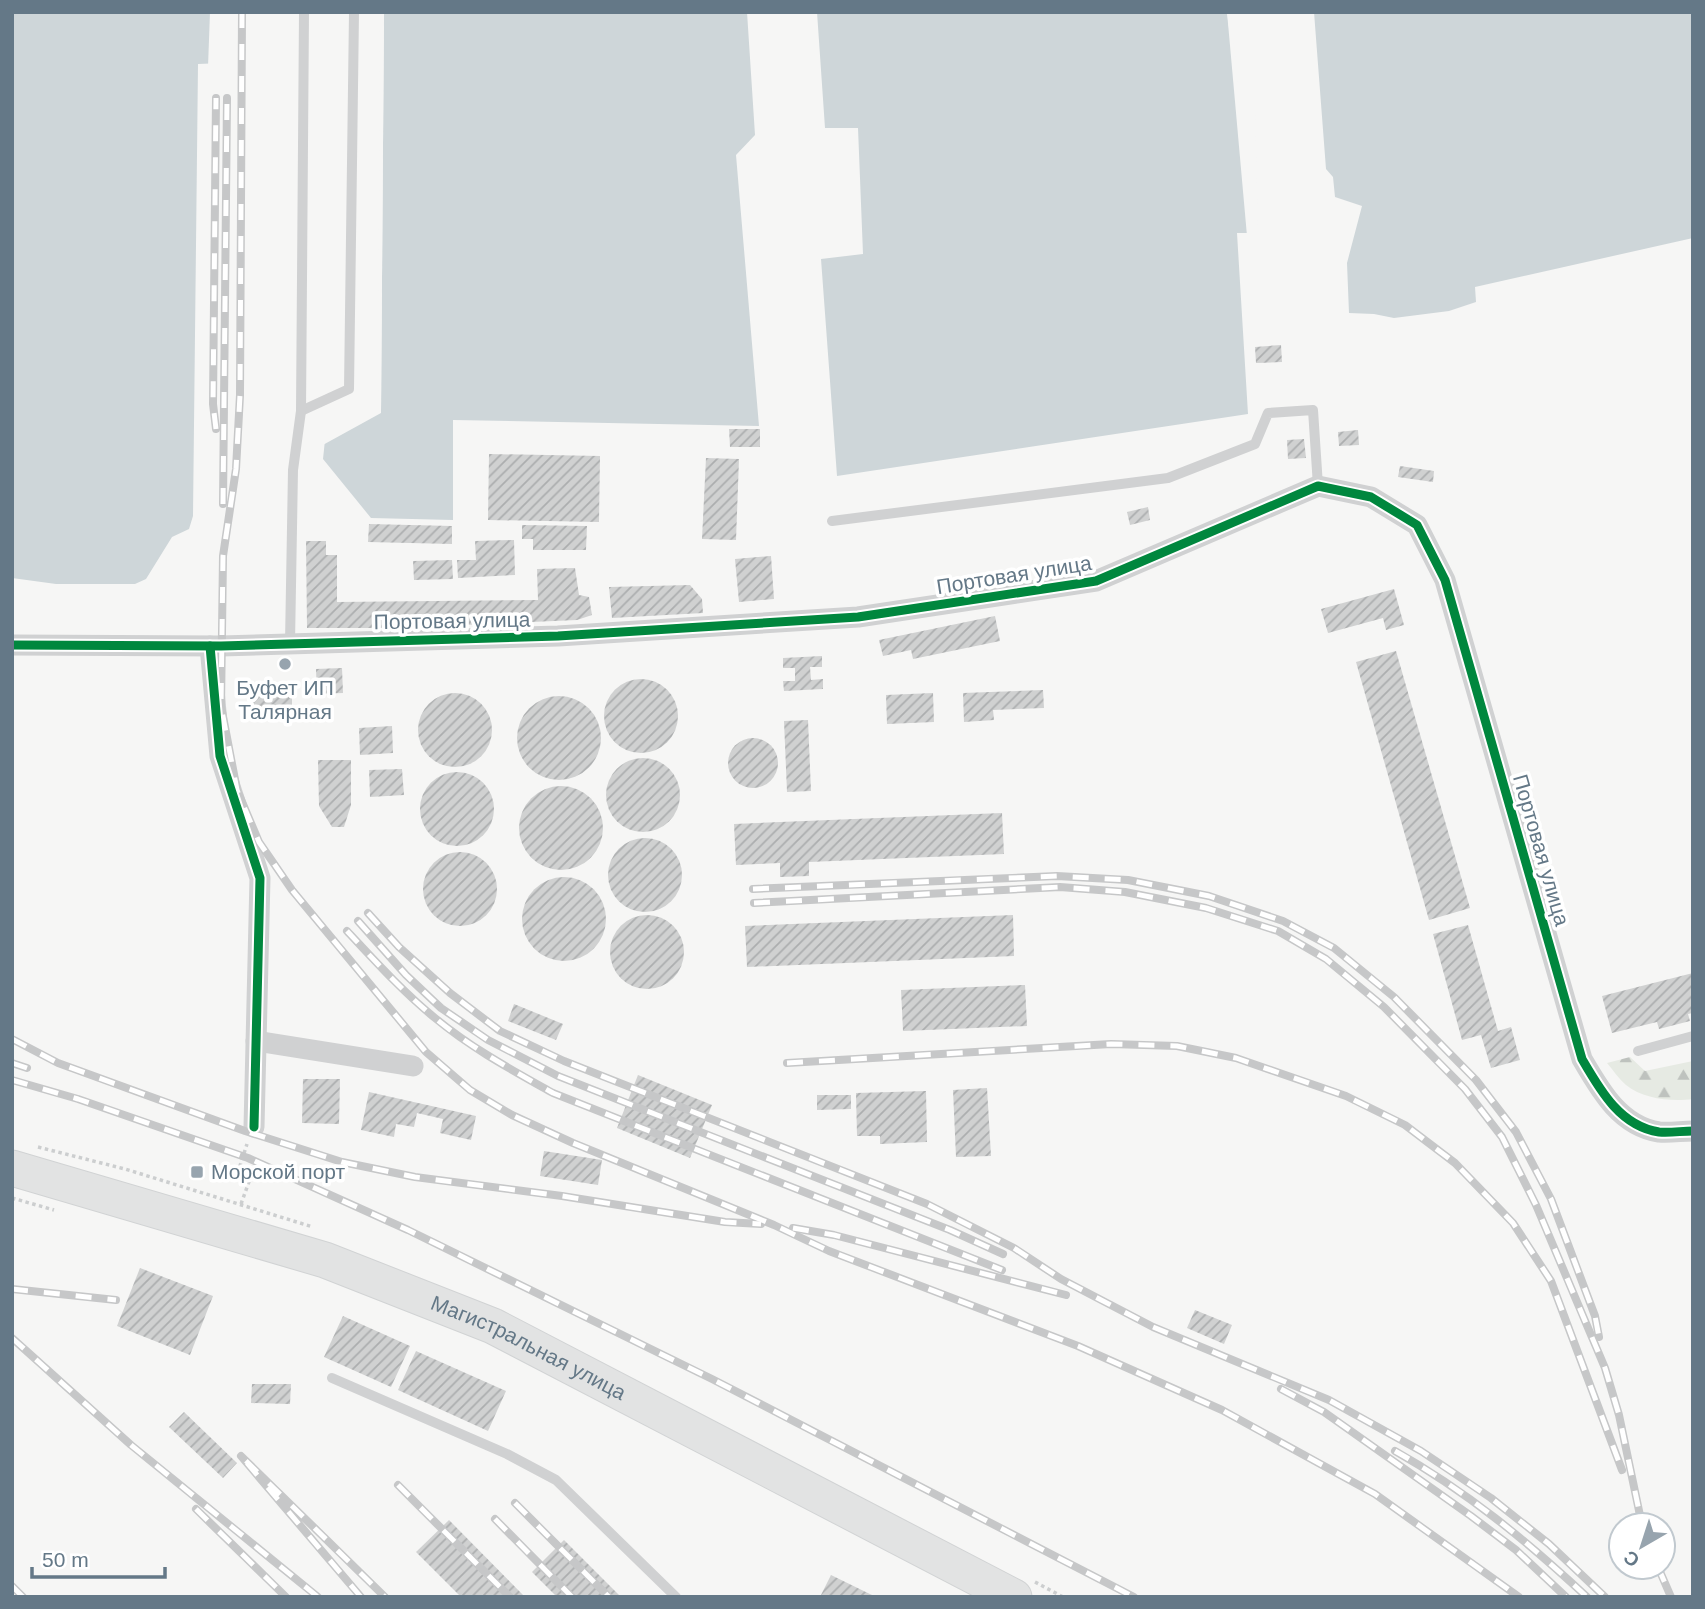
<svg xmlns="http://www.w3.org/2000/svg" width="1705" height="1609" font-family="Arial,sans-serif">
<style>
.forest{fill:url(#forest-firs)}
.water{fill:#ced6d9}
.pier{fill:#f6f6f5}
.building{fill:url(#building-hatch)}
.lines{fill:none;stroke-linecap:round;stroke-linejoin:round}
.trunk-casing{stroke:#d1d3d4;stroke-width:37}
.path{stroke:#cccecf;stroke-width:3.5;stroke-dasharray:3.5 3.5;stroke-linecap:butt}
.service{stroke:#d0d1d2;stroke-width:10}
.minor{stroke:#d0d1d2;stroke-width:21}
.trunk{stroke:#e2e3e3;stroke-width:35}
.rail-casing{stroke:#c6c7c8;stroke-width:8}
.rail{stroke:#fff;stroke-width:5;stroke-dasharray:16;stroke-linecap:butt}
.cycleway-casing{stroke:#fff;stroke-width:13}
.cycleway{stroke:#00873e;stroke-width:9}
.poi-dot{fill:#97a4ae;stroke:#fff;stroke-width:2.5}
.labels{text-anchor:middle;stroke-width:7;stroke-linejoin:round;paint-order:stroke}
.street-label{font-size:21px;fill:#647887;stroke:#fff}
.poi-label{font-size:21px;fill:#647887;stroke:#fff}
</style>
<defs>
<pattern id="forest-firs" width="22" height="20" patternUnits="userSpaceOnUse" patternTransform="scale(1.75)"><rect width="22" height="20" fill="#e6eae3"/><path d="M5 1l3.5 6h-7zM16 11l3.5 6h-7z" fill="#bec2be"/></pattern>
<pattern id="building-hatch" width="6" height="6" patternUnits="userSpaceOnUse" patternTransform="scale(1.75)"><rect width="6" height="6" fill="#d0d1d1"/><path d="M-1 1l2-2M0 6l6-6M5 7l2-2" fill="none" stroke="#acaeaf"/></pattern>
</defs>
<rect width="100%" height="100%" fill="#f6f6f5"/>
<path class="forest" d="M1630,1057L1645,1071L1693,1061V1099C1672,1102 1643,1099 1626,1085C1619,1079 1613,1070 1607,1063Z"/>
<g class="water">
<polygon points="12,12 224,12 223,63 198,64 193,516 189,529 172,537 146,579 135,584 56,584 12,578"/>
<polygon points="384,12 747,12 755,135 736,155 759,426 453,420 453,520 371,518 323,459 325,440 381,412"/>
<polygon points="817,12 1227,12 1254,233 1237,233 1248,414 837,476 821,259 863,254 858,128 825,128"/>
<polygon points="1314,12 1693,12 1693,238 1475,287 1476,302 1449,311 1394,318 1374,314 1349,313 1347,263 1362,206 1335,197 1333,177 1326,169"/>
</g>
<g class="pier">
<polygon points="210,12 227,12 227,63 224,66 208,67"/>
<polygon points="380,12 384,12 381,413 321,446 322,438 348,419 378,410"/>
<polygon points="1227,12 1231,12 1238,88 1255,107 1258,233 1255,236 1247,236"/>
</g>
<g class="building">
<polygon points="1281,345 1282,362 1256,363 1255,347"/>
<polygon points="729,429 760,429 760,447 730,447"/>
<polygon points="1358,430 1359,445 1339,446 1338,432"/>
<polygon points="1304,439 1306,458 1288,459 1287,440"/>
<polygon points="489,454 600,456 599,522 488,520"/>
<polygon points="706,458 739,459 736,540 702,539"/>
<polygon points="1400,466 1434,471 1433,482 1398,477"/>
<polygon points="1148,507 1150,520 1130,525 1127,512"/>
<polygon points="369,524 452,526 452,544 368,542"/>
<polygon points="522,525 587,526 586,550 533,550 533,539 522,539"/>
<polygon points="514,540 515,575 458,578 457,560 476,560 475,541"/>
<polygon points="306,541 326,541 326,555 337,555 337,602 538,600 537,569 575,568 579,595 589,597 592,615 577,620 393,628 307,628"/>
<polygon points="771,556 774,599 739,602 735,559"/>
<polygon points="452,560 453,579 414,580 413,561"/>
<polygon points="690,585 702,599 703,613 612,618 609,587"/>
<polygon points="1394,589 1404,625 1386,630 1383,618 1328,633 1321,609"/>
<polygon points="995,616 1000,641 913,659 911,650 883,656 879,640"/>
<polygon points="1396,651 1470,908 1429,920 1356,662"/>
<polygon points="822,656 822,667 810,667 811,680 823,679 823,689 784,691 783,681 795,681 795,668 783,668 783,658"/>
<polygon points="342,668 343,693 317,694 316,669"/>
<circle cx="641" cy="716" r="37"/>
<polygon points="1043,690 1044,708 993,710 994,720 964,722 963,693"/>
<polygon points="933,693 934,722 887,724 886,695"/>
<circle cx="455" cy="730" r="37"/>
<polygon points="249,694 292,695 292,714 248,713"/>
<circle cx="559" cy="738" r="42"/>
<polygon points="808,720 811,791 787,792 784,721"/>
<polygon points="392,726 393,753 360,755 359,728"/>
<circle cx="753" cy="763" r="25"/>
<circle cx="643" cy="795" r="37"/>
<polygon points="318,760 351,760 351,805 344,827 332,827 319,806"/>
<polygon points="402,769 404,795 370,797 369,770"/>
<circle cx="457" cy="809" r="37"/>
<circle cx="561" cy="828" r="42"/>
<polygon points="1002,813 1004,854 809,862 809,876 780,877 780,863 736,865 734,824"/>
<circle cx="645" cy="875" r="37"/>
<circle cx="460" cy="889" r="37"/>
<circle cx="564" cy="919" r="42"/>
<polygon points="1013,915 1014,956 747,967 745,926"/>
<circle cx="647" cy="952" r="37"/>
<polygon points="1468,925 1498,1031 1511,1027 1520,1060 1491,1068 1481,1035 1462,1040 1433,934"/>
<polygon points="1693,973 1693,1013 1688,1014 1690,1021 1659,1029 1657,1022 1612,1033 1602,996"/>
<polygon points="1025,985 1027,1026 903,1031 901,990"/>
<polygon points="514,1004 563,1024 556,1040 508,1021"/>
<polygon points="638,1075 712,1105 690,1158 617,1128"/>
<polygon points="303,1079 340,1079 339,1124 302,1123"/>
<polygon points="987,1088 991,1156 956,1157 953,1090"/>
<polygon points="926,1091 927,1142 880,1144 880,1136 857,1136 856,1093"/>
<polygon points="369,1092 476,1116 471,1140 440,1133 443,1119 417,1113 414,1127 396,1124 394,1137 361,1130"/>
<polygon points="817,1095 851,1095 851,1109 817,1110"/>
<polygon points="544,1151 602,1160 598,1185 540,1176"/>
<polygon points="140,1268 213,1296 190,1355 117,1326"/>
<polygon points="1195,1310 1232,1325 1224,1344 1187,1328"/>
<polygon points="343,1316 410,1346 391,1387 324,1357"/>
<polygon points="416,1351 506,1391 488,1431 398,1390"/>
<polygon points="252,1384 291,1384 290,1404 251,1403"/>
<polygon points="184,1412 237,1463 223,1478 169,1427"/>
<polygon points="449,1520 525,1597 461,1597 416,1552"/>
<polygon points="564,1540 621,1597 557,1597 532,1572"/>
<polygon points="831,1575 876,1597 820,1597"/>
</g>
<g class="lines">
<g class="trunk-casing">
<g id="trunk">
<path id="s1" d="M12,1168L325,1260L493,1326L1014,1597"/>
</g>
</g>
<g class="path">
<polyline points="38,1147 125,1169 313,1227"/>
<polyline points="12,1198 54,1210"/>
<polyline points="241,1204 250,1179 237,1175 247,1144"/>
<polyline points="1035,1582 1063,1597"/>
</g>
<g class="service">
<polyline points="301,411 349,389 354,12"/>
<polyline points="832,521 1168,478 1255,444 1268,413 1313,410 1318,486"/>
<polyline points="290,643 293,470 301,411 304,12"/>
<polyline points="1638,1051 1693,1036"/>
<polyline points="332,1378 507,1454 556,1480 676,1597"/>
</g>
<g class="minor">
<path d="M12,645L221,646L558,636L858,617L1096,581L1318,486L1371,497L1417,525L1445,580L1582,1059C1600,1090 1620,1126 1659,1132C1670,1133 1682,1131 1693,1131"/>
<polyline points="210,646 220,756 260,878 254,1127"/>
<polyline points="256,1041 413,1066"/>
</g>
<use href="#trunk" class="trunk"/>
<g class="rail-casing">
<g id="rail">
<polyline points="242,12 240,395 236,469 223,556 221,706 237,790 259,842 292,890 426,1052 470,1090 512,1115 573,1143 774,1225 829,1251 1078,1346 1222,1410 1375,1494 1519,1597"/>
<polyline points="216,429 213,404 216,98"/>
<polyline points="223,504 227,98"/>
<polyline points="753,889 1057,876 1128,880 1209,896 1283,921 1334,948 1394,997 1476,1080 1516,1132 1551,1199 1595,1316 1599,1337"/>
<polyline points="754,903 1060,887 1125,892 1206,908 1278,931 1326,959 1384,1007 1465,1089 1502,1137 1536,1205 1605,1368 1619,1415 1642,1525"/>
<polyline points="368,913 399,947 450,993 500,1031 564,1061 927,1204 1014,1248 1061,1279 1153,1327 1329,1400 1421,1451 1491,1498 1549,1544 1605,1597"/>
<polyline points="358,921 406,975 441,1008 488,1040 558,1076 950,1230 1003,1254"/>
<path d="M347,931C375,961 403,992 435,1018C471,1048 512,1070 553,1093L1002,1270"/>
<polyline points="12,1039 58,1063 245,1131 342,1162 415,1177 562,1196 725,1222 761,1224"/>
<polyline points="12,1063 27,1068"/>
<polyline points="787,1063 1111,1044 1177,1046 1236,1058 1346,1096 1405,1125 1455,1163 1513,1223 1551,1281 1622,1470"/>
<polyline points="12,1080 78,1099 248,1158 408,1230 712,1379 1134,1597"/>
<polyline points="793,1228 834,1235 1066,1295"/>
<polyline points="12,1289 116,1300"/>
<polyline points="12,1338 131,1445 318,1597"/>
<polyline points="1281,1389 1324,1412 1471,1516 1516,1550 1566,1597"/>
<path d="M1395,1451C1466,1491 1527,1541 1587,1597"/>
<polyline points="398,1485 510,1597"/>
<polyline points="515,1503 609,1597"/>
<polyline points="196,1509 286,1597"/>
<polyline points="495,1519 572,1597"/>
<polyline points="1658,1567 1671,1597"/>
<polyline points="12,1586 23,1597"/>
<polyline points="361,1597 241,1456 385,1597"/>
</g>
</g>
<use href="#rail" class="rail"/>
<g class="cycleway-casing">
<g id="cycleway">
<path d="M12,645L221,646L558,636L858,617L1096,581L1318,486L1371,497L1417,525L1445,580L1582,1059C1600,1090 1620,1126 1659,1132C1670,1133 1682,1131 1693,1131"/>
<polyline points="210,646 220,756 260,878 254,1127"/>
</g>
</g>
<use href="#cycleway" class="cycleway"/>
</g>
<g class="poi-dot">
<circle cx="285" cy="664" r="7"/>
<rect x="190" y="1165" width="14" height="14" rx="3.5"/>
</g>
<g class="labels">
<g class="street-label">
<text transform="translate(1014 575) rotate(-9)" y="7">Портовая улица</text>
<text transform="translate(452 621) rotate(-1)" y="7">Портовая улица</text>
<text transform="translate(1541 850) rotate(74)" y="7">Портовая улица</text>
<text dy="7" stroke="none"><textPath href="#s1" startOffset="548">Магистральная улица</textPath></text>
</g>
<g class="poi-label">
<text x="285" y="695">Буфет ИП<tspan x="285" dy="24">Талярная</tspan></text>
<text x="211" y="1179" text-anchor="start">Морской порт</text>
</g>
</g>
<rect width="1705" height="1609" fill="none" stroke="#647887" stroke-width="28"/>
<g transform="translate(1642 1546) rotate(219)"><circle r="33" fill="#ffffff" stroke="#c1c9cf" stroke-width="2"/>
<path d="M0-5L12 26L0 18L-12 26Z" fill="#97a4ae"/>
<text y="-10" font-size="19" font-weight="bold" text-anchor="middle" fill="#647887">С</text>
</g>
<path d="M32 1567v10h133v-10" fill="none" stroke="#647887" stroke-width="3.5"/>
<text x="42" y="1567" font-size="21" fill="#647887" stroke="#ffffff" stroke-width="5" paint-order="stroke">50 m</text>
</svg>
